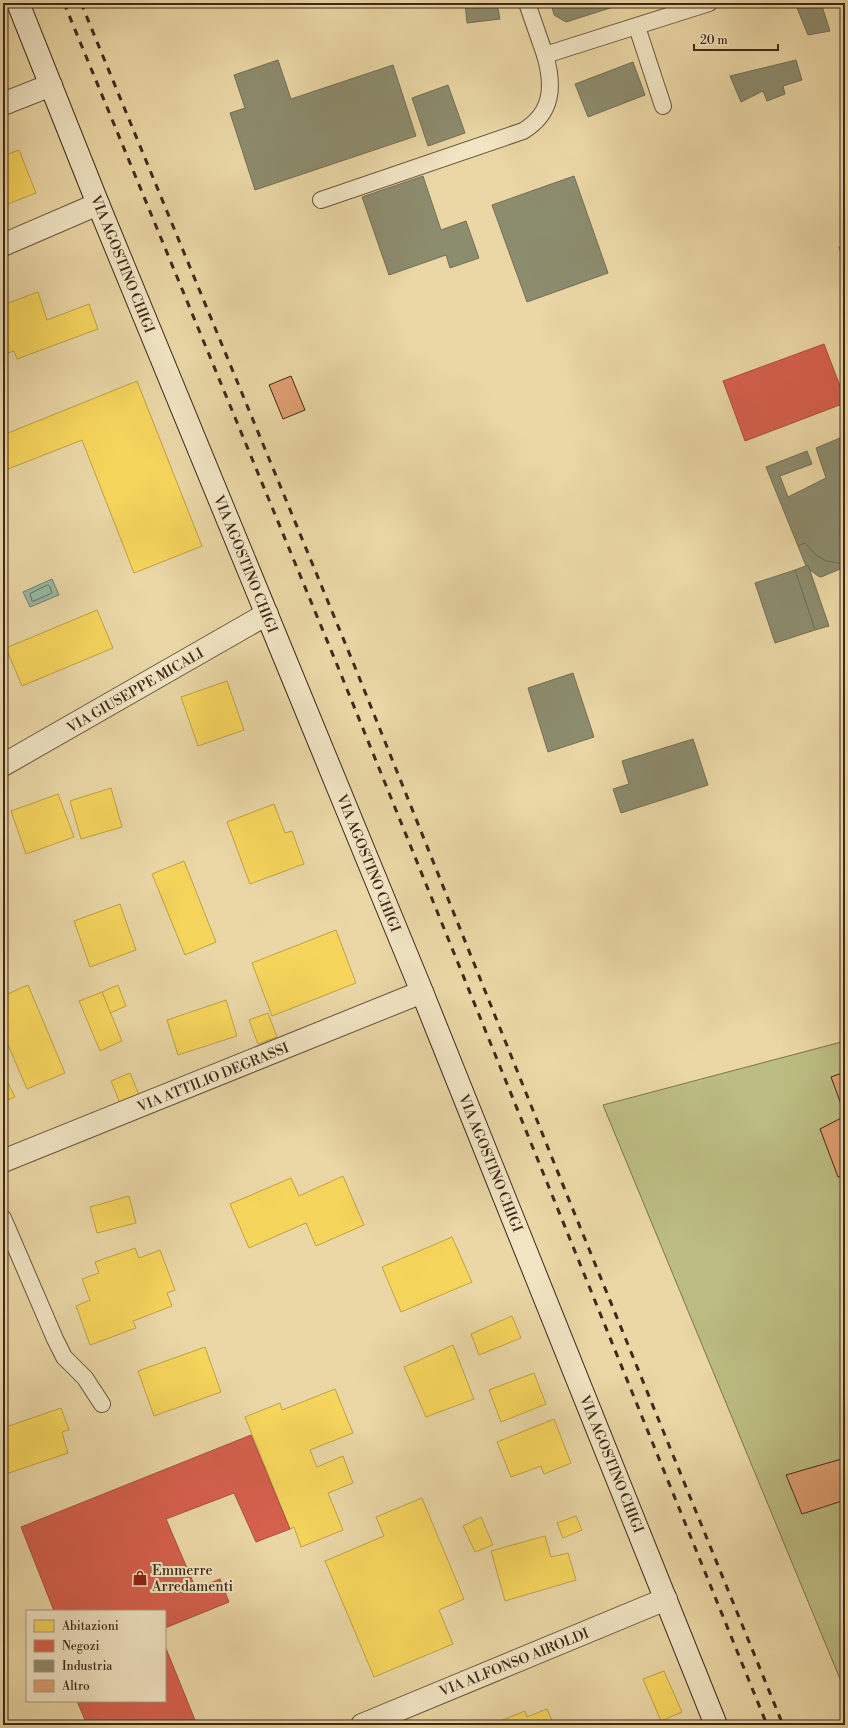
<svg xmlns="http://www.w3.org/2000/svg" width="848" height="1728" font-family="'Libre Bodoni',serif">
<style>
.green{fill:#bcbd82;stroke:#7e734e}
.water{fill:#98baa6;stroke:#75806e}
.homes{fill:#f6d55c;stroke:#bfa148}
.shops{fill:#d6604d;stroke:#a9503e}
.industry{fill:#8c8c6e;stroke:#756e55}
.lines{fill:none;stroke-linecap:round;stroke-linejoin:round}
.shore{stroke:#6c7260;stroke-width:1}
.building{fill:#e09f72;stroke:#40291a}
.lane-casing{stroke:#6a543d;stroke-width:18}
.street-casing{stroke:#6a543d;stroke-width:24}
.secondary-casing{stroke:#40291a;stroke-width:24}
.lane{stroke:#f1e5c4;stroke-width:16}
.street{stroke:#f1e5c4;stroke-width:22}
.secondary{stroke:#f1e5c4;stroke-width:22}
.rail{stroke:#40291a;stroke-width:3;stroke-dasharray:7 7;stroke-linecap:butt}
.labels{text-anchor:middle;stroke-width:4;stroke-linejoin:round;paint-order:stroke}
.street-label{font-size:14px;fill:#40291a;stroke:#f1e5c4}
.poi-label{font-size:14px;fill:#40291a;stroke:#f1e5c4;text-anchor:start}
</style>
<rect width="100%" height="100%" fill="#ead7a5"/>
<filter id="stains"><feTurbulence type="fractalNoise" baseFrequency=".005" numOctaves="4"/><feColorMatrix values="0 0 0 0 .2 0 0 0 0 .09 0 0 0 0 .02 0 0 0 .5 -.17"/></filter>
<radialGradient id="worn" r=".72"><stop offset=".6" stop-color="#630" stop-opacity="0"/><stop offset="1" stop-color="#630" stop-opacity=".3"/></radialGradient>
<polygon class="green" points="845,1041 845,1691 603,1105"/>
<polygon class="water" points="52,579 59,595 30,607 23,592"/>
<g class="homes">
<polygon points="19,150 36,193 3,206 3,156"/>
<polygon points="38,292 47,320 89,304 98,329 17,359 14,351 3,355 3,305"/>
<polygon points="137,381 202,546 134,573 82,440 3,471 3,435"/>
<polygon points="97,610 113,648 22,686 6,648"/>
<polygon points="227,681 244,730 198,746 181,697"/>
<polygon points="111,788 122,827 81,839 70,801"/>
<polygon points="58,794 74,837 26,854 11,811"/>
<polygon points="274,804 285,833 292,831 304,864 250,884 227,822"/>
<polygon points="184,861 216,942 185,955 152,874"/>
<polygon points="120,904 136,950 90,967 74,921"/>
<polygon points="336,930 356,983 272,1016 252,963"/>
<polygon points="28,985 65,1073 27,1089 3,1033 3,996"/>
<polygon points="118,985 126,1006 110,1013 102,992"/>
<polygon points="102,992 122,1041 100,1051 79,1001"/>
<polygon points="226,1000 237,1036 178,1055 167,1020"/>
<polygon points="268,1013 277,1037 258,1044 249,1020"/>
<polygon points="3,1073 15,1097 3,1102"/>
<polygon points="130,1073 139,1095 120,1103 111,1081"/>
<polygon points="343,1176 364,1225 316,1246 306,1223 249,1248 230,1204 291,1178 299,1196"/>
<polygon points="129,1196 136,1223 97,1233 90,1207"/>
<polygon points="452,1237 472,1282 401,1312 382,1267"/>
<polygon points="135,1248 139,1258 160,1250 175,1290 167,1293 172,1306 133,1321 136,1328 90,1345 76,1306 90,1300 82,1279 99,1273 95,1262"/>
<polygon points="512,1316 521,1338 479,1355 471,1334"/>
<polygon points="453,1345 474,1399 426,1417 404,1367"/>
<polygon points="205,1347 221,1392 154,1416 138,1371"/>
<polygon points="534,1373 546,1404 501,1422 489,1390"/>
<polygon points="335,1389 353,1433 310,1450 317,1467 343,1456 353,1483 328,1493 343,1530 301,1547 294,1527 290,1529 245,1417 280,1403 282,1410"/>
<polygon points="61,1408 69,1430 62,1432 68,1453 3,1475 3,1428"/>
<polygon points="554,1419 571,1463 544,1474 541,1466 511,1477 497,1442"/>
<polygon points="422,1498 464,1599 439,1610 453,1644 374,1677 325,1561 384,1536 376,1517"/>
<polygon points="576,1516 582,1530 563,1538 557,1523"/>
<polygon points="481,1517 493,1545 475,1552 463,1526"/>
<polygon points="545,1536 551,1557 568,1553 576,1580 505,1601 491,1551"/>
<polygon points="664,1671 682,1712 661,1721 643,1679"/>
<polygon points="547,1709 554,1725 496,1725 495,1723 525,1711 527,1717"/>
</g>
<g class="shops">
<polygon points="845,245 845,265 839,247"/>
<polygon points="845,335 845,347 841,336"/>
<polygon points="824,344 845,399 845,403 745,441 723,381"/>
<polygon points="251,1435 290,1529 256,1542 234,1493 166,1519 196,1589 220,1579 229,1602 165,1628 165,1611 54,1611 21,1527"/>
<polygon points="165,1646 197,1725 87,1725 77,1701 165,1701"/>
</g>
<g class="industry">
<polygon points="465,3 497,3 500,19 467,23"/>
<polygon points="551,3 605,3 607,9 566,22 554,15"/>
<polygon points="605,3 626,3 607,9"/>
<polygon points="795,3 821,3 830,31 808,35"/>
<polygon points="278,60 291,99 393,65 416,136 255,190 230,113 245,108 234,75"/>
<polygon points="796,60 802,80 783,86 785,94 767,101 763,91 741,102 730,76"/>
<polygon points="633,62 645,95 588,117 575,84"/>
<polygon points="448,85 465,133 428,146 412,98"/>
<polygon points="423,176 441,230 466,221 479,258 450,268 446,255 389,275 362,197"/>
<polygon points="574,176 608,273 527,302 492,205"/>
<polygon points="845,436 845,564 838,564 826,561 816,555 805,543 798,546 766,467 807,451 812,464 780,476 788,497 826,478 816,448"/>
<polygon points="805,543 816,555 826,561 845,564 845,567 821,577 818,576 810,570 808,565 806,566 798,546"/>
<polygon points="808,565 829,626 815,630 795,570"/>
<polygon points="795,570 815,630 775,643 755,583"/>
<polygon points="573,673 594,737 548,752 528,688"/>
<polygon points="693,739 708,785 621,813 613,789 629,784 622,761"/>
</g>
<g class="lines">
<polygon class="shore" points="48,585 50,587 52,593 34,601 32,601 30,594"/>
</g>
<g class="building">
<polygon points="291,376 305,410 283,419 269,385"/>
<polygon points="845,1072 845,1115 831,1077"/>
<polygon points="845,1116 845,1176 838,1177 820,1129"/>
<polygon points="845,1458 845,1500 802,1514 786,1475"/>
</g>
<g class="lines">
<g class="lane-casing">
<g id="lane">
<polyline points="527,3 545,55 709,3"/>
<polyline points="637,27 663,106"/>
<path d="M321,200L523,131C553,113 554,86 545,55"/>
<polyline points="3,1218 55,1339 64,1357 85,1378 102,1404"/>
</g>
</g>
<g class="street-casing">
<g id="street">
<polyline points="3,104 51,85"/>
<polyline points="3,245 98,204"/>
<polyline points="3,765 267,614"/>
<polyline points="3,1161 422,992"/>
<polyline points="362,1725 666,1599"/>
</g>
</g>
<g class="secondary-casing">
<polyline id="secondary" points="18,3 98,204 422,992 716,1725"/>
</g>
<use href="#lane" class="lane"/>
<use href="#street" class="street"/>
<use href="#secondary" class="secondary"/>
<g class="rail">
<polyline points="64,3 340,672 767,1725"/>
<polyline points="81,3 357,672 567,1195 783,1725"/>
</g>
</g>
<defs>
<g id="shop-bare" transform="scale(1.2)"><path d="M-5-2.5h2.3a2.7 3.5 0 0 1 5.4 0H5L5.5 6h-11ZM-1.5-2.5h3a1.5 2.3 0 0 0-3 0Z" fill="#8f2418" stroke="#f1e5c4" stroke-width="2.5" paint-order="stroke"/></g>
</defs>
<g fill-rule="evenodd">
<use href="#shop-bare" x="140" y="1578"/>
</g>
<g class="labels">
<g class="street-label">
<text transform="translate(123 264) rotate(68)" y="5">VIA AGOSTINO CHIGI</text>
<text transform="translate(246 564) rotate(68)" y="5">VIA AGOSTINO CHIGI</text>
<text transform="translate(135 690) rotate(-30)" y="5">VIA GIUSEPPE MICALI</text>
<text transform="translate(369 863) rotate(68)" y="5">VIA AGOSTINO CHIGI</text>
<text transform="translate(213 1077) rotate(-22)" y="5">VIA ATTILIO DEGRASSI</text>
<text transform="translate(491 1163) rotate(68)" y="5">VIA AGOSTINO CHIGI</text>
<text transform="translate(612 1464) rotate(68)" y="5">VIA AGOSTINO CHIGI</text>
<text transform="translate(514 1662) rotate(-22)" y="5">VIA ALFONSO AIROLDI</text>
</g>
<g class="poi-label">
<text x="152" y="1575">Emmerre<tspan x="152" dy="16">Arredamenti</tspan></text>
</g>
</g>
<rect width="848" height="1728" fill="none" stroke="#ead7a5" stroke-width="16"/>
<rect x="4" y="4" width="840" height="1720" fill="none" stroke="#40291a" stroke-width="2"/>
<rect x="8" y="8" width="832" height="1712" fill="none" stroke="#40291a"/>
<rect x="26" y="1610" width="140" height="92" fill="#f1e5c4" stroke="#aa9a80"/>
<rect x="34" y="1620" width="20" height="12" fill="#f6d55c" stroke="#aa9a80"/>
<text x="62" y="1630" font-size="12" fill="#40291a">Abitazioni</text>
<rect x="34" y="1640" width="20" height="12" fill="#d6604d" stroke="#aa9a80"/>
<text x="62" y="1650" font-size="12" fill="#40291a">Negozi</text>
<rect x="34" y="1660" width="20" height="12" fill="#8c8c6e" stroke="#aa9a80"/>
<text x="62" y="1670" font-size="12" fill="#40291a">Industria</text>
<rect x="34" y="1680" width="20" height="12" fill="#e09f72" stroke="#aa9a80"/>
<text x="62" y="1690" font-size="12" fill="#40291a">Altro</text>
<path d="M694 44v6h84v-6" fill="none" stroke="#40291a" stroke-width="2"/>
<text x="700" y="44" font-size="12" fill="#40291a" stroke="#f1e5c4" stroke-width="3" paint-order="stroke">20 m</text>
<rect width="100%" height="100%" filter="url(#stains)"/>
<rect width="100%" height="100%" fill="url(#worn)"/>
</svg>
